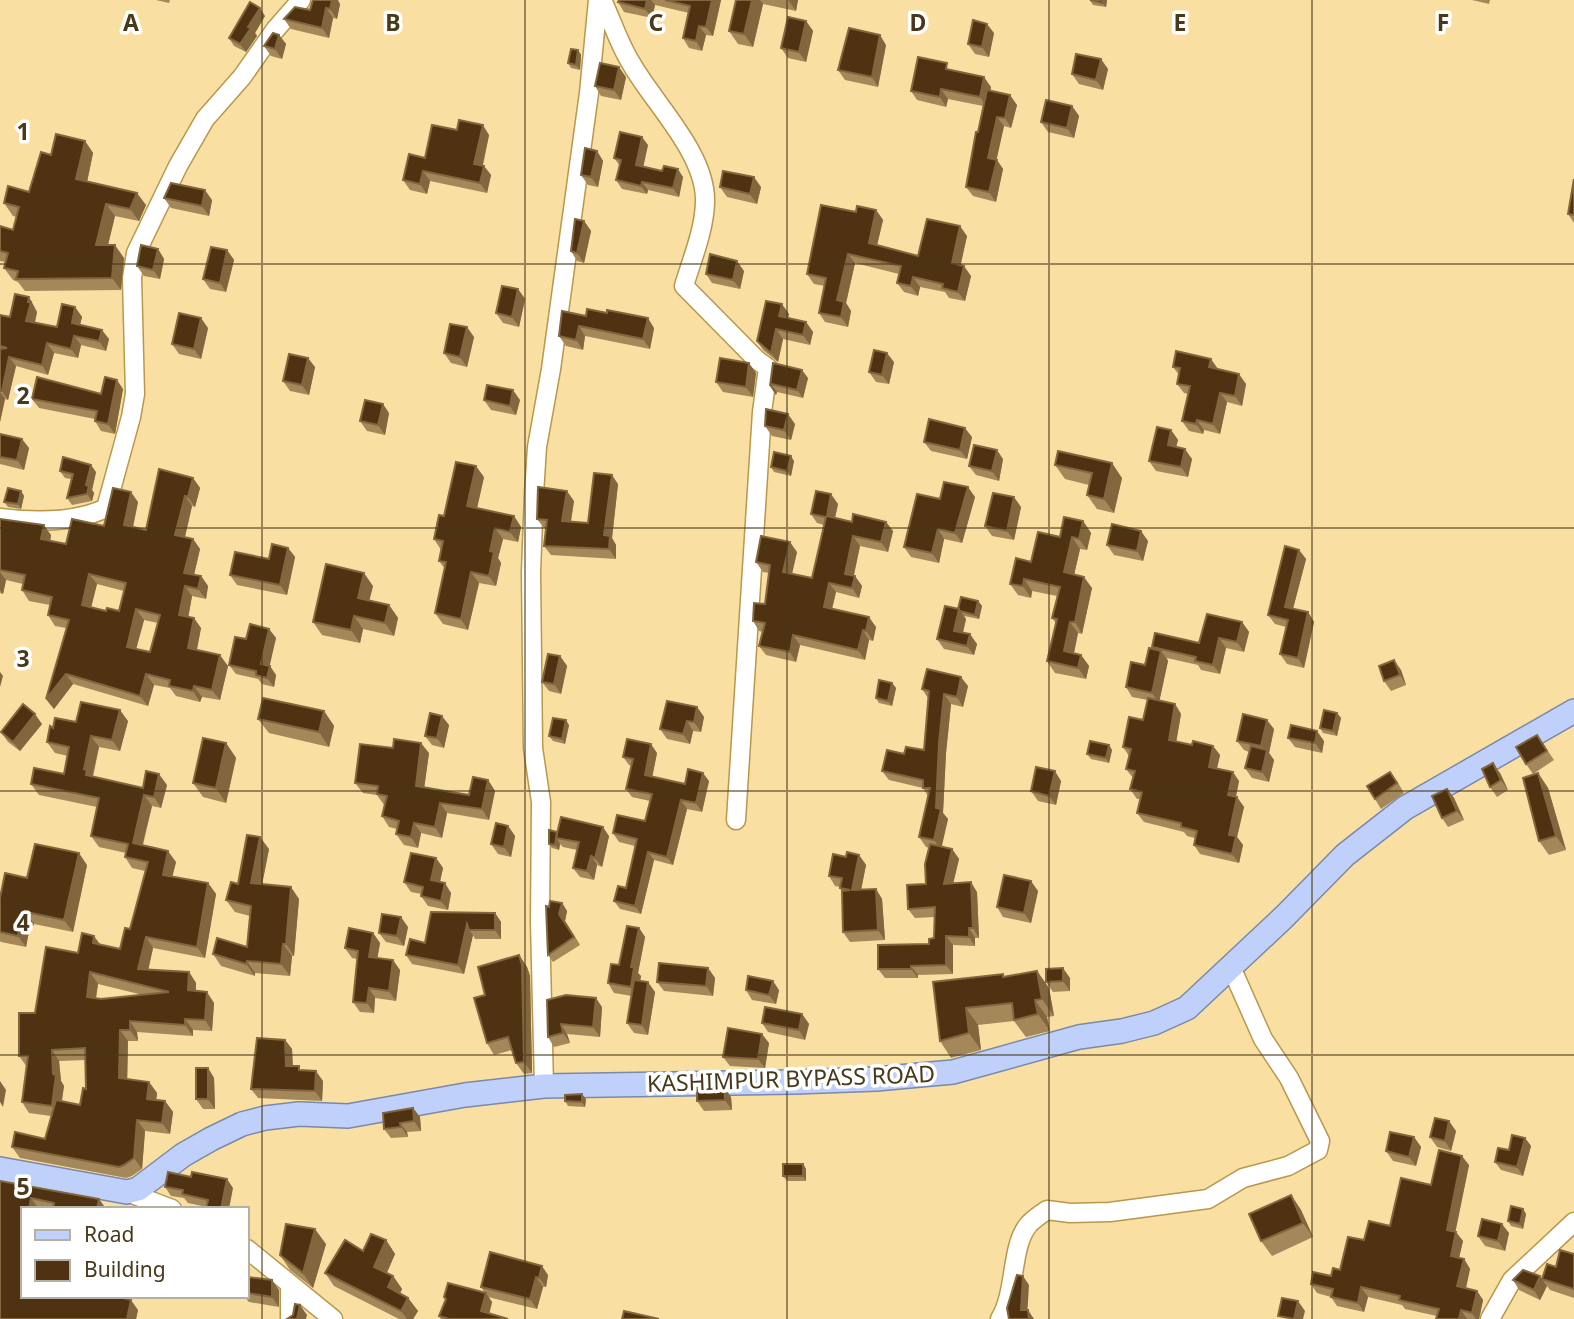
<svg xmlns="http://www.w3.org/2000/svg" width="1574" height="1319" font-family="'Noto Sans',sans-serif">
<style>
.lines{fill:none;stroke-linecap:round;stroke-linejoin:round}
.minor-casing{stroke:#b9974c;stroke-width:21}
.major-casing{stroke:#7a88a9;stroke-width:26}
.minor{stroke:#fff;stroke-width:18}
.major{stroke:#bfd1fa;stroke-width:23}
.wall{fill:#a4885a;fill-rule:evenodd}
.shaded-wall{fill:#82663e}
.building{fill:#4f3212;stroke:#82663e;stroke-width:2;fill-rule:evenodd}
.grid{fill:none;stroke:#473919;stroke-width:2;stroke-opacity:0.55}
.labels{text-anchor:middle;stroke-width:7;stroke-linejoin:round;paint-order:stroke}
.street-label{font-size:23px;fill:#473919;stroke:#fff}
.grid-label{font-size:23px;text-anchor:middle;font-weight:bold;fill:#473919;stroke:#fff;stroke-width:7;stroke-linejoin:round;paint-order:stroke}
</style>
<rect width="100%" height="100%" fill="#fadfa3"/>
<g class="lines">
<g class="minor-casing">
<g id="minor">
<path d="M602,0C612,21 619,44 631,63C654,104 707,154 705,203C704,231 692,259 684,286L757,360L768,368L762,412L736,820"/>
<path d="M0,518C33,522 75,523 106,508L131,417L135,394L132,278L136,253L178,166L205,119L242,77L275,30L301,0"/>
<polyline points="544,1086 540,922 541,802 533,748 531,572 534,494 537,447 551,369 589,93 598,0"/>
<polyline points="127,1192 172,1209"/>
<polyline points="247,1249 333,1319"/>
<polyline points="290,1284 290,1319"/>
<path d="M1000,1319C1017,1291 1010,1246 1029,1224C1034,1219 1041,1214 1047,1210L1070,1213L1110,1212L1208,1199L1243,1178L1288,1166L1318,1150L1320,1141L1289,1078L1263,1039L1231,967"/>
<polyline points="1490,1319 1512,1280 1574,1222"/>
</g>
</g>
<g class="major-casing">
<polyline id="major" points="0,1169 127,1192 138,1189 183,1155 211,1139 242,1124 265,1118 299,1114 348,1116 465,1095 544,1086 795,1082 876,1079 953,1072 1079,1037 1122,1031 1154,1023 1187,1008 1284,917 1345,855 1405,808 1574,711"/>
</g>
<use href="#minor" class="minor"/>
<use href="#major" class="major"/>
</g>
<g class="wall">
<polygon points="156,0 170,0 169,3"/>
<polygon points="619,0 721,0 713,36 706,35 702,51 689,48 683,38 689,13 655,5 652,18 624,12 618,2"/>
<polygon points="736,0 798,0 796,11 763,4 753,47 738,44 729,31"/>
<polygon points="1090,0 1107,0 1106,7 1093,5"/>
<polygon points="1472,0 1490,0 1489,4"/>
<polygon points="340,4 337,19 333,18 329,38 291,29 284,19 310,10"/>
<polygon points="265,16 255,33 257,36 246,52 234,46 229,38"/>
<polygon points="806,21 813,31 806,62 788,58 781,48"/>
<polygon points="994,33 989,57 975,54 968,44"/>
<polygon points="279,35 286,44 282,59 271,56 264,46"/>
<polygon points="886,45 878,87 845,80 838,70"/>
<polygon points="578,50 581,55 580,70 571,68 568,63"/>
<polygon points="1108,69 1103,90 1079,84 1072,74"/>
<polygon points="952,70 991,87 990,91 1017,105 1011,128 1004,126 996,159 1003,169 996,202 973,196 966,187 983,106 948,99 946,107 917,100 911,91"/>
<polygon points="626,77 621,100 601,96 595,86"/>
<polygon points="1072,106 1079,116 1074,138 1048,132 1041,122"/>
<polygon points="457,130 489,135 483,165 491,175 487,193 430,181 427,194 410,190 403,180 425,158"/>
<polygon points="85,141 93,153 87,182 146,205 139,221 115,216 108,245 124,258 121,290 25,291 18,282 13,280 4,268 5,262 0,261 0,226 13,230 17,217 13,216 4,203 29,192 51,155"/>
<polygon points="648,145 643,166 683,177 679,197 648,190 647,194 622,189 616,180 620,166 614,158"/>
<polygon points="597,151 603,161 598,187 588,185 581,175"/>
<polygon points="1574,179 1574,223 1568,214"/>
<polygon points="720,187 761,187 757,204 727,197"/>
<polygon points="164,198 212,200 209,216 171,208"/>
<polygon points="876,210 883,220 877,246 918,256 967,236 960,265 971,276 965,301 949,298 945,292 920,287 918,296 904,292 897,283 899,274 855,263 846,303 851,311 848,327 825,322 819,313 825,286 814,284 807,274 856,212"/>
<polygon points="584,221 591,231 584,263 577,261 571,251"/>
<polygon points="158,249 164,259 160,279 144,276 137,266"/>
<polygon points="227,250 234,260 226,292 210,289 203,279"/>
<polygon points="744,271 740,289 712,283 706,274"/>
<polygon points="518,289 525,299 519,327 503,323 496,313"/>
<polygon points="29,297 37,312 35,323 57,327 75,307 82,317 80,325 109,339 106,351 81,345 78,358 54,353 48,375 16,366 8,400 5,399 0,422 0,315 10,317"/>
<polygon points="789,314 788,318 806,322 813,332 810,345 783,339 778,362 763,350 757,341"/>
<polygon points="586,316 654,328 650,349 585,336 583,350 566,346 559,336"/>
<polygon points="208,328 201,359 179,354 172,344"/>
<polygon points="474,337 467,367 451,363 444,353"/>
<polygon points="894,362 889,384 876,382 869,372"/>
<polygon points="773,363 808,378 803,398 777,392 776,395 770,386"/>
<polygon points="315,367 309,395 290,391 283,381"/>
<polygon points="1173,367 1217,369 1246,384 1242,406 1227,402 1220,434 1204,430 1203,434 1189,431 1182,421 1188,394 1184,393 1177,384 1179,375"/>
<polygon points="756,373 753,397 723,392 716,382"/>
<polygon points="123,389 115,434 101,431 95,421 95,419 39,408 32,399 101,394"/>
<polygon points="484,400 520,400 516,415 491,410"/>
<polygon points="389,413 385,435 367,431 360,421"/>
<polygon points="795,424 791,440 772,436 765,426"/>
<polygon points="1171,430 1178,440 1176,447 1192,459 1188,477 1156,471 1149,461"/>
<polygon points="0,434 29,448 24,470 0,464"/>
<polygon points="972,437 967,459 931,451 924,442"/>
<polygon points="1003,459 999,481 976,475 969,466"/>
<polygon points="794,461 791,476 774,472 771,467"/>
<polygon points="1055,465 1122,478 1114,513 1097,509 1087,495 1089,485 1065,479"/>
<polygon points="60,471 96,472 92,490 94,493 92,501 72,505 67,498 71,479 65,478"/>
<polygon points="484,477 477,508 514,516 521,527 518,542 503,539 498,558 501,563 496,586 479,583 468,630 443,624 435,613 445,569 439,561 441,550 434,539 444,516"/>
<path d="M193,478L200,488L195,507L192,506L185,537L193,539L200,549L194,575L201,576L208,586L206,599L192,596L188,617L201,628L197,650L228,666L220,700L202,697L200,702L176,696L170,688L154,685L148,706L73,684L54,709L46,699L66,628L55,626L48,615L50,605L29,601L22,590L23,584L6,580L3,594L0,593V519L51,535L50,541L66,544L104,526L138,502L133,527L146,530ZM97,584L124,591L119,611H106L91,607ZM144,620L158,623L150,652L136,649Z"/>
<polygon points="618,484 612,538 616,545 616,559 551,555 544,546 546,529 544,528 537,519 574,501 571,522 588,523"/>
<polygon points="21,491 24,496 21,509 8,507 4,502"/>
<polygon points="975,497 962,543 944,539 939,563 911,557 904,547 940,499"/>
<polygon points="838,504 835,518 852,522 886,522 893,531 888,552 860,546 854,575 862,586 859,598 836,592 832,609 876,627 873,641 869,640 865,660 800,645 796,662 766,655 759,646 763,632 759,631 753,621 765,604 769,573 763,572 756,562 797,552 792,574 812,578 824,525 817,523 811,514"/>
<polygon points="1021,507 1014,540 992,536 985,526"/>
<polygon points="1083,521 1091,533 1087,550 1080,549 1074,575 1092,588 1082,634 1078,633 1074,653 1081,655 1089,666 1086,679 1055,673 1047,661 1056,623 1052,618 1057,596 1032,591 1031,598 1018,595 1010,584 1060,537"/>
<polygon points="1148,541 1143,561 1114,555 1107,545"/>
<polygon points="288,548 295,557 287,595 237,585 230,575 269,559"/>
<polygon points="1299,550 1306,559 1293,609 1308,612 1314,622 1304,668 1287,664 1280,654 1286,627 1275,624 1268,615"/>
<polygon points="373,586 369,600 389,605 398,618 394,636 363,629 360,643 322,635 313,622"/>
<polygon points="978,601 982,606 979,619 964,616 966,619 963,633 977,644 974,655 944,649 937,639 958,609"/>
<polygon points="1242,622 1249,632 1244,652 1226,648 1220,674 1201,670 1198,665 1167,658 1168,661 1159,701 1175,704 1181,714 1176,742 1192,745 1213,746 1220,755 1217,769 1239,781 1236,797 1244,807 1237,837 1243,845 1239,863 1200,854 1194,845 1195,838 1187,836 1184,832 1144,822 1137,813 1140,799 1137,799 1130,789 1133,778 1126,769 1129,756 1123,747 1143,720 1148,700 1132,697 1126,687 1145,665 1153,649 1152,647 1199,643"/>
<polygon points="269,629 276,638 269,666 276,675 274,687 262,684 258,679 236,674 229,665 246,639"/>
<polygon points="560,656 567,666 561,694 549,691 542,682"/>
<polygon points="1401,670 1406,685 1391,691 1384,681"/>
<polygon points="892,683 896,688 892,706 879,703 876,698"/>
<polygon points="968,686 963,707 951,704 946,753 943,813 948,819 941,847 952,849 959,859 953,883 977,892 979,938 975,938 975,946 953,945 953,974 918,975 918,978 885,978 878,969 929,944 934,938 935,917 915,918 908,909 926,884 929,848 926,847 919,837 928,796 923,788 889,780 882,771 904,754 924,750 928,698 922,689"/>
<polygon points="697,707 704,717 701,732 693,731 690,744 667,739 660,729"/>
<polygon points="324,711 334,726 329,747 269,733 258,719"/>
<polygon points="1337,713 1341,718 1337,736 1323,733 1320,728"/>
<path d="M128,721L120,751L99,747L93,777L143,788L167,785L161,808L152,806L143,845L176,862L172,877L208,883L216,894L205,958L153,948L148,970L189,972L196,983V991L214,1003L212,1031L193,1030V1036L137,1032L138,1041H128L127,1079L149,1082L157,1093L156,1100L165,1101L173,1112L170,1134L145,1131L142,1169L132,1176L126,1178L20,1158L12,1147L45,1139L51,1116L29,1113L22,1102L27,1067L19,1056L35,1013L78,953L101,945L120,949L130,929L145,871L132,868L125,857L126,853L99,847L91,836L97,807L39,795L31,784L64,774L68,756L55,753L47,742L53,728L76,722ZM98,984L143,995L101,999H96ZM86,1060V1089L80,1105L62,1101L64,1086L61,1081L59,1061Z"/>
<polygon points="42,724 20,751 8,742 1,732"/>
<polygon points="449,725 444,748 432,745 425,736"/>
<polygon points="569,725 565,744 553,741 549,736"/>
<polygon points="1274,729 1269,753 1274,760 1269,782 1252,778 1245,768 1249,752 1244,750 1237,741"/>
<polygon points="1537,735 1554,760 1533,774 1526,764"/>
<polygon points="1288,738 1324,741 1322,753 1295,747"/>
<polygon points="226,743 236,758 226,803 203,797 193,783"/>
<polygon points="1109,745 1112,750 1109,763 1091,759 1087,754"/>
<polygon points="429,753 424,787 469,795 488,780 495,791 489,820 447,813 442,838 421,833 418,848 404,845 396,834 397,829 389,827 382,816 384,805 377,795 363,793 355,783"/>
<polygon points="657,753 652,777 685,784 709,781 702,812 687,809 673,865 654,860 641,914 620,909 614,901 626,888 635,846 619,842 613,833 645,821 650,801 632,797 626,789 631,766 629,765 623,757"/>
<polygon points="1500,773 1508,790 1497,797 1490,787"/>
<polygon points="1538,773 1548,788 1566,850 1549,855 1539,841"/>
<polygon points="1061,781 1056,805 1038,801 1031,791"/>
<polygon points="1397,781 1404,793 1381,809 1375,799"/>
<polygon points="1447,789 1454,798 1464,820 1448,827 1442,818"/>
<polygon points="508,826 515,836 511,857 498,854 491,844"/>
<polygon points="557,832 609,836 602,867 597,865 594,880 580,877 573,868 577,850 563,847 560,844 559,850 552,848 549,844"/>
<polygon points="269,849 262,884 299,899 294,956 292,956 290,976 255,973 255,976 221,966 213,954 247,947 250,916 235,912 226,900 238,884"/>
<polygon points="859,855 866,865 861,890 876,889 882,899 885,940 850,942 843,932 842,892 840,888 840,887 835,886 829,876 846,857"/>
<polygon points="436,858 443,868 440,882 451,893 448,910 428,906 421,896 422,894 411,892 404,882"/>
<polygon points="87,865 73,932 34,924 33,926 30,926 26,947 1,942 0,941 0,898 27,878"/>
<polygon points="1038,891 1031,923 1003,917 997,907"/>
<polygon points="562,903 567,911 565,921 580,945 553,962 548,955 549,907"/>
<polygon points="495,913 501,922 501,939 475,939 473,935 464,974 412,964 406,955 425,943"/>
<polygon points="408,927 404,946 386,942 379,933"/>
<polygon points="639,928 645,937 638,973 641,976 640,981 655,992 648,1035 634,1033 627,1023 632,996 614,993 608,983"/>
<polygon points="373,933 380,943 377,958 400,970 396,1001 375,998 374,1013 360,1012 353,1002 357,959 352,958 345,948"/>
<polygon points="519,955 527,967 530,976 532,1073 524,1074 516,1063 512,1050 494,1055 487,1043 485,995"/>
<polygon points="708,968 715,978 713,996 664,991 657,982"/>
<polygon points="1037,971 1049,988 1054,1016 1047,1017 1050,1031 1026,1037 1014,1021 978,1025 981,1050 951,1058 940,1041 933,982 1005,977"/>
<polygon points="1070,978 1070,991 1053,992 1046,982"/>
<polygon points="746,990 779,990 776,1004 752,1000"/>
<polygon points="547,1000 602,1007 600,1037 567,1034 570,1043 554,1047 548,1037"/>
<polygon points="802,1014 809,1024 805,1040 768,1032 762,1023"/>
<polygon points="285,1040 292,1049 293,1066 323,1081 322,1101 258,1098 251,1089"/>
<polygon points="769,1043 765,1068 730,1066 723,1057"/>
<polygon points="208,1068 214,1078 215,1109 203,1109 196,1099"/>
<polygon points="731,1097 732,1110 704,1111 697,1101"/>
<polygon points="586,1099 585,1107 568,1106 565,1101"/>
<polygon points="413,1108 420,1117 421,1131 407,1132 408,1137 391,1138 384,1129"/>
<polygon points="1456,1131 1451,1151 1437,1147 1430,1137"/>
<polygon points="1414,1137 1421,1147 1416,1166 1393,1161 1386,1151"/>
<polygon points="1525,1138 1531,1146 1523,1176 1501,1170 1495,1162"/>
<polygon points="803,1164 806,1169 806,1181 787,1181 783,1176"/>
<polygon points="1469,1165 1455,1232 1463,1241 1459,1258 1464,1259 1470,1269 1466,1288 1477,1291 1483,1300 1479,1319 1436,1319 1437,1316 1405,1309 1402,1305 1368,1297 1364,1312 1337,1306 1331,1297 1317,1293 1311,1284 1331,1276 1340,1270 1364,1240 1390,1226 1431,1185"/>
<polygon points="0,1181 99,1199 106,1209 23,1209 23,1296 138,1310 136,1319 0,1319"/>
<polygon points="165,1187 233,1188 207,1207 188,1203 184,1198 171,1196"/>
<polygon points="1291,1195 1301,1210 1313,1237 1272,1256 1261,1241"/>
<polygon points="1523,1209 1526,1214 1523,1229 1511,1226 1508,1221"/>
<polygon points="1509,1233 1505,1251 1485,1246 1478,1236"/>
<polygon points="386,1240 395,1254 387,1273 393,1276 402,1289 400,1293 408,1298 418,1311 413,1319 399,1319 334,1286 325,1273 363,1251"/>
<polygon points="326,1244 313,1288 290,1270 280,1255"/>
<polygon points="1574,1254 1574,1298 1550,1290 1542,1279"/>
<polygon points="548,1275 546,1287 543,1287 537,1309 488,1297 492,1302 489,1314 508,1319 441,1319 439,1316 446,1300 444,1297 485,1293 481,1287"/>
<polygon points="1540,1276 1547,1286 1540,1300 1519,1290 1513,1280"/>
<polygon points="247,1277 279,1290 279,1307 249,1302 244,1296 247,1296"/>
</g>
<g class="shaded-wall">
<polygon points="332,0 338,0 340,4 337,19 330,9"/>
<polygon points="647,0 651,0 655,5 652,18 645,9"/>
<polygon points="712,0 721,0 713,36 706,27"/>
<polygon points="752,0 760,0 763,4 753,47 744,34"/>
<polygon points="788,0 798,0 796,11"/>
<polygon points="1103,0 1107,0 1106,7 1102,3"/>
<polygon points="260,8 265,16 255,33 257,36 246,52 240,44 248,27"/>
<polygon points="326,8 333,18 329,38 322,28"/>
<polygon points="806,21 813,31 806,62 799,52"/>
<polygon points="987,24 994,33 989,57 982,47"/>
<polygon points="699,26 706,35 702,51 696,41"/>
<polygon points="279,35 286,44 282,59 275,49"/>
<polygon points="880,35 886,45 878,87 872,77"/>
<polygon points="578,50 581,55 580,70 576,65"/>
<polygon points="1101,59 1108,69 1103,90 1096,80"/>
<polygon points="619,67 626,77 621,100 614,90"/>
<polygon points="984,77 991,87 987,107 980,97"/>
<polygon points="941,89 948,99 946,107 940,97"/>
<polygon points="1010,95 1017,105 1011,128 1005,118"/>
<polygon points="1072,106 1079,116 1074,138 1067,128"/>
<polygon points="997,117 1004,126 995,167 988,158"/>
<polygon points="483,125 489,135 481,173 474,164"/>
<polygon points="642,137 648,145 642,173 636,165"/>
<polygon points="85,141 93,153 85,192 76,179"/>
<polygon points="597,151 603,161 598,187 591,177"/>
<polygon points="997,160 1003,169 996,202 989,192"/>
<polygon points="484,166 491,175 487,193 480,183"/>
<polygon points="678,169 683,177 679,197 673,188"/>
<polygon points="423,171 430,181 427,194 420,184"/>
<polygon points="754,177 761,187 757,204 750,194"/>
<polygon points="642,182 648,190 647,194 641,186"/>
<polygon points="205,190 212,200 209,216 202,206"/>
<polygon points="137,193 146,205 139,221 130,209"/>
<polygon points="106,204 115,216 105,257 96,245"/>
<polygon points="876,210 883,220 875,253 869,243"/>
<polygon points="584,221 591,231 584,263 577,253"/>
<polygon points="960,226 967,236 959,273 952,263"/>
<polygon points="115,245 124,258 121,290 112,278"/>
<polygon points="158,249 164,259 160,279 153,270"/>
<polygon points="227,250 234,260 226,292 220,283"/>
<polygon points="848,254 855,263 846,303 851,311 848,327 841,317 837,300"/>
<polygon points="737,261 744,271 740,289 733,280"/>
<polygon points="964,266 971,276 965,301 958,292"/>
<polygon points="913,277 920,287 918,296 911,286"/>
<polygon points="518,289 525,299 519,327 512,317"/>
<polygon points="29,297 37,312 33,330 26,321"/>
<polygon points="782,304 789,314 786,326 779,316"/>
<polygon points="75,307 82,317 78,332 72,323"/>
<polygon points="201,318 208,328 201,359 194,349"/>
<polygon points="648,318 654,328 650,349 643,339"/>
<polygon points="806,322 813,332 810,345 803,335"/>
<polygon points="579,326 585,336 583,350 576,340"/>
<polygon points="467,327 474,337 467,367 460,357"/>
<polygon points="776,329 783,339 778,362 771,353"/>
<polygon points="102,330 109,339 106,351 99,341"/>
<polygon points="74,336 81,345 78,358 71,349"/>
<polygon points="47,343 54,353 48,375 42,365"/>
<polygon points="887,353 894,362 889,384 882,375"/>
<polygon points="9,357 16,366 8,400 2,391"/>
<polygon points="308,358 315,367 309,395 302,385"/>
<polygon points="1211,359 1218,369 1209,367"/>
<polygon points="749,363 756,373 753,397 746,387"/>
<polygon points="802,370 808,378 803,398 797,390"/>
<polygon points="1239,374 1246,384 1242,406 1235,396"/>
<polygon points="117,380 123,389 115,434 108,424"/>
<polygon points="771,384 777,392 776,395 770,386"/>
<polygon points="513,390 520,400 516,415 510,406"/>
<polygon points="0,392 5,399 0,422"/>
<polygon points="1220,393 1227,402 1220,434 1213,424"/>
<polygon points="383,404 389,413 385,435 378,425"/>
<polygon points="788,414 795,424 791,440 784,430"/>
<polygon points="1197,420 1204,430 1203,434 1196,424"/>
<polygon points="965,428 972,437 967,459 960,450"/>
<polygon points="1171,430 1178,440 1174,455 1168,445"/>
<polygon points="22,439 29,448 24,470 17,460"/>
<polygon points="1185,449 1192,459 1188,477 1181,467"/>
<polygon points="997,450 1003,459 999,481 992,471"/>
<polygon points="791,456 794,461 791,476 787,471"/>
<polygon points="1112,463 1122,478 1114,513 1104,499"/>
<polygon points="91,465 96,472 92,490 94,493 92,501 87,494 86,485"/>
<polygon points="476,466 484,477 475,517 467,506"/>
<polygon points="612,475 618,484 612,538 616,545 616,559 609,549 604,535"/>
<polygon points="193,478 200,488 195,507 188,497"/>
<polygon points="968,487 975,497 962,543 955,533"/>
<polygon points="21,491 24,496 21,509 18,504"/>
<polygon points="567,491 574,501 569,531 562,521"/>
<polygon points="131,492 138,502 131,536 124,525"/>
<polygon points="831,494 838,504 833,526 827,516"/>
<polygon points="185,496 192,506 183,545 175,535"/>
<polygon points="1014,497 1021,507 1014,540 1007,531"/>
<polygon points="514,516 521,527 518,542 510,532"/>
<polygon points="1083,521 1091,533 1087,550 1079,539"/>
<polygon points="886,522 893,531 888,552 881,542"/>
<polygon points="44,525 51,535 49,549 41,539"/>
<polygon points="495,528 503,539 498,558 501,563 496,586 489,576 490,551"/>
<polygon points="938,529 944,539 939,563 932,553"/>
<polygon points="1141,531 1148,541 1143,561 1137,551"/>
<polygon points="853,536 860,546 852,583 845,574"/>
<polygon points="1072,537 1080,549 1072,584 1064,572"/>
<polygon points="193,539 200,549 192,583 184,573"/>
<polygon points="790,542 797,552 790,582 783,572"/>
<polygon points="288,548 295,557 287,595 280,585"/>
<polygon points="1299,550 1306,559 1291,616 1285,607"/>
<polygon points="0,572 6,580 3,594 0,590"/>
<polygon points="471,572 479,583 468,630 461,619"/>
<polygon points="364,573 373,586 367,610 358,598"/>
<polygon points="89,574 97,584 89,616 82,605"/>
<polygon points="201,576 208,586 206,599 198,589"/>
<polygon points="855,576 862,586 859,598 852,588"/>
<polygon points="1084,577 1092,588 1082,634 1075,622"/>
<polygon points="1024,579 1032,591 1031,598 1023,586"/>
<polygon points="829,583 836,592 830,617 824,607"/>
<polygon points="185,586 192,596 187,625 179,615"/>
<polygon points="978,601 982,606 979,619 975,615"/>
<polygon points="389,605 398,618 394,636 385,623"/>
<polygon points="136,609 144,620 134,657 127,647"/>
<polygon points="959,609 966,619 961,640 954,631"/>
<polygon points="1308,612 1314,622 1304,668 1298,658"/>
<polygon points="354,616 363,629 360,643 351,630"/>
<polygon points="869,617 876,627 873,641 866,631"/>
<polygon points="194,618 201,628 195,658 188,648"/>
<polygon points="1070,622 1078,633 1072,662 1064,651"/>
<polygon points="1242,622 1249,632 1244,652 1237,642"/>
<polygon points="269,629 276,638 268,673 261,664"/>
<polygon points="863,630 869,640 865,660 858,650"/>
<polygon points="970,634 977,644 974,655 967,646"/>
<polygon points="793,635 800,645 796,662 790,652"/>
<polygon points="1219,638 1226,648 1220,674 1213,665"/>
<polygon points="1161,651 1168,661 1159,703 1152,693"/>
<polygon points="220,655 228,666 220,700 212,690"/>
<polygon points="1081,655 1089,666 1086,679 1078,668"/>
<polygon points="560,656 567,666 561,694 554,684"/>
<polygon points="1394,660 1401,670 1406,685 1400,675"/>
<polygon points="270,666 276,675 274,687 267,678"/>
<polygon points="0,672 3,676 0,687"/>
<polygon points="66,674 73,684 54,709 46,699"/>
<polygon points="146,674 154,685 148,706 140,696"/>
<polygon points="961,677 968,686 963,707 957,697"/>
<polygon points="892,683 896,688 892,706 888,701"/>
<polygon points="194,686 202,697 200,702 193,691"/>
<polygon points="944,694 951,704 946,753 943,813 948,819 941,850 934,840 939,743"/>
<polygon points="1175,704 1181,714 1175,749 1169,740"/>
<polygon points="697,707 704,717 701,732 694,722"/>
<polygon points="120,710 128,721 120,751 112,740"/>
<polygon points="324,711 334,726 329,747 319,732"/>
<polygon points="1337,713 1341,718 1337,736 1333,731"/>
<polygon points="35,714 42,724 20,751 13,742"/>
<polygon points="442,716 449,725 444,748 437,738"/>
<polygon points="566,720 569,725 565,744 562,739"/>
<polygon points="1267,720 1274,729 1269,753 1274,760 1269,782 1262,772 1266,754 1261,746"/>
<polygon points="687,721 693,731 690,744 683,734"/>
<polygon points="1317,731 1324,741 1322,753 1315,743"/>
<polygon points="91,736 99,747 92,778 86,775 84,769"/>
<polygon points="226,743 236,758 226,803 216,788"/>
<polygon points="421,743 429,753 423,797 416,786"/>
<polygon points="651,744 657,753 651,783 645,775"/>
<polygon points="1109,745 1112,750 1109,763 1106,758"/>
<polygon points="1213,746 1220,755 1215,776 1209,767"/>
<polygon points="1493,763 1500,773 1508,790 1501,780"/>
<polygon points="1055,771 1061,781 1056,805 1049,796"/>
<polygon points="1233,772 1239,781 1234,805 1228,795"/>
<polygon points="703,773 709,781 702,812 696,803"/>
<polygon points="1538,773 1548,788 1566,850 1556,836"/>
<polygon points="159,774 167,785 161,808 154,797"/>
<polygon points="488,780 495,791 489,820 482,809"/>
<polygon points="1447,789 1454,798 1464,820 1457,811"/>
<polygon points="144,795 152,806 140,854 133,843"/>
<polygon points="1237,797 1244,807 1237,837 1243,845 1239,863 1232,854 1229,835"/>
<polygon points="681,800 687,809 673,865 667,857"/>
<polygon points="440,803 447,813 442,838 435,827"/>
<polygon points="414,823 421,833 418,848 411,837"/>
<polygon points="508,826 515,836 511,857 504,847"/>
<polygon points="603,827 609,836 602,867 595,858"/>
<polygon points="260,837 269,849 260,895 251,883"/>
<polygon points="557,839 560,844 559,850 555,845"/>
<polygon points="952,849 959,859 951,893 944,884"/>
<polygon points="168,851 176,862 170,886 163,875"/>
<polygon points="648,852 654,860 641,914 635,906"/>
<polygon points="79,853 87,865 73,932 64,920"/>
<polygon points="859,855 866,865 859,900 852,890"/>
<polygon points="591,856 597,865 594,880 587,871"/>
<polygon points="436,858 443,868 438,890 431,880"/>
<polygon points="1031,881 1038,891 1031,923 1024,913"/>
<polygon points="971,882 977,892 979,938 973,928"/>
<polygon points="208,883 216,894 205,958 197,947"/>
<polygon points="445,883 451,893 448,910 441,901"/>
<polygon points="291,887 299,899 294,956 286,944"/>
<polygon points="876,889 882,899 885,940 878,930"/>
<polygon points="562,903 567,911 565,921 580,945 559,914"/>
<polygon points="26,912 34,924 33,926 25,915"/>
<polygon points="495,913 501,922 501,939 495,930"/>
<polygon points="22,914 30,926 26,947 18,936"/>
<polygon points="401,917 408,927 404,946 397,936"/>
<polygon points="467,924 469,930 473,935 464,974 458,965"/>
<polygon points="639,928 645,937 638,973 641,976 637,996 631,987 631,967"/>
<polygon points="969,928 975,938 975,946 969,937"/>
<polygon points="373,933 380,943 376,967 369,957"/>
<polygon points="94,936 102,947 93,943"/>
<polygon points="946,936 953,945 953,974 946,965"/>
<polygon points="146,937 153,948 146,980 138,969"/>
<polygon points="283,944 292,956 290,976 281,964"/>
<polygon points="519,955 527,967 530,976 532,1073 524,1062"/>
<polygon points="393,960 400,970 396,1001 389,991"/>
<polygon points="247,961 255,973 255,976 246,964"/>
<polygon points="911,966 918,975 918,978 911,969"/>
<polygon points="708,968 715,978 713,996 706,986"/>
<polygon points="1063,968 1070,978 1070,991 1063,981"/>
<polygon points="1037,971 1049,988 1054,1016 1042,999"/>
<polygon points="90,972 98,984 94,1008 87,997"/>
<polygon points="189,972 196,983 195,1001 188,990"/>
<polygon points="773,981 779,990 776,1004 769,995"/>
<polygon points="648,982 655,992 648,1035 642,1025"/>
<polygon points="369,988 375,998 374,1013 367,1003"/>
<polygon points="207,992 214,1003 212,1031 205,1020"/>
<polygon points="596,998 602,1007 600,1037 593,1027"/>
<polygon points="1035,1000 1047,1017 1050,1031 1038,1014"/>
<polygon points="966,1008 978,1025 981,1050 969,1033"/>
<polygon points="802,1014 809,1024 805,1040 799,1030"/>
<polygon points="185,1019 193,1030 193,1036 185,1025"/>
<polygon points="130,1021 137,1032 138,1041 130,1030"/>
<polygon points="561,1024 567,1034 570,1043 563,1033"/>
<polygon points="120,1030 128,1041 127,1089 119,1078"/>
<polygon points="762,1034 769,1043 765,1068 758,1059"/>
<polygon points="285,1040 292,1049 293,1075 286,1066"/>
<polygon points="52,1050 59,1061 61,1081 64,1086 59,1117 52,1106"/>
<polygon points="208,1068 214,1078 215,1109 208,1099"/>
<polygon points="316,1071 323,1081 322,1101 315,1091"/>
<polygon points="0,1081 6,1090 3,1107 0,1102"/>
<polygon points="149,1082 157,1093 155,1110 147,1099"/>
<polygon points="724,1087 731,1097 732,1110 725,1100"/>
<polygon points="582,1094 586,1099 585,1107 582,1102"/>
<polygon points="165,1101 173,1112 170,1134 162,1123"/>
<polygon points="413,1108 420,1117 421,1131 414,1121"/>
<polygon points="137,1120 145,1131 142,1169 134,1158"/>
<polygon points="1449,1121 1456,1131 1451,1151 1445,1141"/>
<polygon points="400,1123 407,1132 408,1137 401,1127"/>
<polygon points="1414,1137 1421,1147 1416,1166 1409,1157"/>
<polygon points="1525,1138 1531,1146 1523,1176 1517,1167"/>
<polygon points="1462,1156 1469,1165 1454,1239 1447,1230"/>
<polygon points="803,1164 806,1169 806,1181 803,1176"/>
<polygon points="227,1179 233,1188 229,1209 221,1209"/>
<polygon points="1291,1195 1301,1210 1313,1237 1303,1223"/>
<polygon points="31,1198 39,1209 29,1209"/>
<polygon points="99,1199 106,1209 97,1209"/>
<polygon points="1523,1209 1526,1214 1523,1229 1520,1224"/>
<polygon points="1502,1224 1509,1233 1505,1251 1498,1241"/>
<polygon points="315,1229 326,1244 313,1288 303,1273"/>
<polygon points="1456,1232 1463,1241 1457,1266 1451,1256"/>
<polygon points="386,1240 395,1254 383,1281 374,1267"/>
<polygon points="1464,1259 1470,1269 1464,1296 1457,1286"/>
<polygon points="542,1266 548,1275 546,1287 539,1278"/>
<polygon points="393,1276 402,1289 397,1300 388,1287"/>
<polygon points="1023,1276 1029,1285 1027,1319 1021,1310"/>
<polygon points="1540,1276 1547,1286 1540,1300 1534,1290"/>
<polygon points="536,1277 543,1287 537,1309 530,1299"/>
<polygon points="272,1280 279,1290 279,1307 272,1297"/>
<polygon points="1361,1287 1368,1297 1364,1312 1358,1303"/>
<polygon points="1477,1291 1483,1300 1479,1319 1476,1319 1472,1313"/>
<polygon points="486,1293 492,1302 488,1319 481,1311"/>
<polygon points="408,1298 418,1311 413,1319 407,1319 401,1311"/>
<polygon points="131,1300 138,1310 136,1319 127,1319"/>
<polygon points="1298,1301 1305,1311 1303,1319 1294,1319"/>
<polygon points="300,1305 307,1315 306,1319 297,1319"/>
<polygon points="1028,1310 1034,1319 1029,1319"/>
<polygon points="1461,1310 1467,1319 1459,1319"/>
</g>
<g class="building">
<polygon points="313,0 332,0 330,9 326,8 322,28 284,19 295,7 310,10"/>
<polygon points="619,0 647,0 645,9 618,2"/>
<polygon points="665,0 712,0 706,27 699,26 696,41 683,38 690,6"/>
<polygon points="736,0 752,0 744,34 729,31"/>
<polygon points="1090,0 1103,0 1102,3"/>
<polygon points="250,2 260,8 248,27 251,28 240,44 229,38"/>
<polygon points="788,17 806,21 799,52 781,48"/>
<polygon points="973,20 987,24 982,47 968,44"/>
<polygon points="849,28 880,35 872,77 838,70"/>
<polygon points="273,33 279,35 275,49 264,46"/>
<polygon points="571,49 578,50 576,65 568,63"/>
<polygon points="1076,54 1101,59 1096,80 1072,74"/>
<polygon points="918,57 947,63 946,69 984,77 980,97 941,89 940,97 911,91"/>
<polygon points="600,63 619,67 614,90 595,86"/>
<polygon points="987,90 1010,95 1005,118 997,117 988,158 997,160 989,192 966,187 976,132 978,132"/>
<polygon points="1046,100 1072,106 1067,128 1041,122"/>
<polygon points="459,120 483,125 474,164 484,166 480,183 423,171 420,184 403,180 409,154 425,158 432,125 457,130"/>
<polygon points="620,132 642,137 636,165 662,171 664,166 678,169 673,188 642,182 641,186 616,180 621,160 614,158"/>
<polygon points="56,134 85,141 76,179 137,193 130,209 106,204 96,245 115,245 112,278 16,279 18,271 4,268 8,253 0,251 0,226 13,230 19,207 4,203 8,186 29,192 41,152 51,155"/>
<polygon points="585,148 597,151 591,177 581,175"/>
<polygon points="723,171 754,177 750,194 720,187"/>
<polygon points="1574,179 1574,215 1568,214"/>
<polygon points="171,183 205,190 202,206 164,198"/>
<polygon points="821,205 856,212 857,206 876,210 869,243 918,256 927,219 960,226 952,263 964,266 958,292 942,288 943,284 913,277 911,286 897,283 901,266 848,254 837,300 844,302 841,317 819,313 826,278 807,274"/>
<polygon points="575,219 584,221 577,253 571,251"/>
<polygon points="141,245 158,249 153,270 137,266"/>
<polygon points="211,247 227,250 220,283 203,279"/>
<polygon points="710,254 737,261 733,280 706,274"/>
<polygon points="502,286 518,289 512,317 496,313"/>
<polygon points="15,294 29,297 28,302 31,302 26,321 57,327 62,304 75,307 72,323 102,330 99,341 74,336 71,349 47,343 42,365 9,357 2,391 0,391 0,349 7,348 0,346 0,315 10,317"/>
<polygon points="766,301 782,304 779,316 806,322 803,335 776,329 771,353 757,341"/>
<polygon points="587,309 607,313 607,310 648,318 643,339 579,326 576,340 559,336 562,311 586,316"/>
<polygon points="179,313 201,318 194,349 172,344"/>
<polygon points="450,324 467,327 460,357 444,353"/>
<polygon points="874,350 887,353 882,375 869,372"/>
<polygon points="1176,351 1211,359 1209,367 1239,374 1235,396 1220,393 1213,424 1197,420 1196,424 1182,421 1190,386 1177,384 1180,368 1173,367"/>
<polygon points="289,354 308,358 302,385 283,381"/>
<polygon points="720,358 749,363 746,387 716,382"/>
<polygon points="773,363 802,370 797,390 771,384 770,386"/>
<polygon points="37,377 101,394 105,377 117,380 108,424 95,421 97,411 32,399"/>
<polygon points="487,385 513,390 510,406 484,400"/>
<polygon points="365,400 383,404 378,425 360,421"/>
<polygon points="766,409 788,414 784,430 765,426"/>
<polygon points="929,419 965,428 960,450 924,442"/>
<polygon points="1157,427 1171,430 1168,445 1185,449 1181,467 1149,461"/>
<polygon points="0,434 22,439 17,460 0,457"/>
<polygon points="974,445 997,450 992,471 969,466"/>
<polygon points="1058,451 1112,463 1104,499 1087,495 1092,473 1055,465"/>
<polygon points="774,452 791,456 787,471 771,467"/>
<polygon points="63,457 91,465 86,485 89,486 87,494 67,498 73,474 60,471"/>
<polygon points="456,462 476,466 467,506 514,516 510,532 495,528 490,551 494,552 489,576 471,572 461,619 435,613 446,562 439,561 443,541 434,539 439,515 444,516"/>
<path d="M159,469L193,478L188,497L185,496L175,535L193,539L184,573L201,576L198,589L185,586L179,615L194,618L188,648L220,655L212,690L194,686L193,691L169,686L170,680L146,674L140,696L66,674L46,699L69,620L48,615L52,597L22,590L25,575L0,570V519L44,525L41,539L66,544L72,519L104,526L113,488L131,492L124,525L146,530ZM89,574L126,583L119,611L107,608L106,611L82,605ZM136,609L160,615L150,652L127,647Z"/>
<polygon points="594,473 612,475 604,535 610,536 609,549 544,546 547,520 537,519 538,487 567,491 562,521 588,523"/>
<polygon points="944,482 968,487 955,533 938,529 932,553 904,547 917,494 940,499"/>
<polygon points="8,488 21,491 18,504 4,502"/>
<polygon points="816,491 831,494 827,516 852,522 853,514 886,522 881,542 853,536 845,574 855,576 852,588 829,583 824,607 869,617 866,631 863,630 858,650 793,635 790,652 759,646 765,623 753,621 754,603 765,604 770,565 756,562 761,536 790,542 783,572 812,578 826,517 811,514"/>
<polygon points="993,493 1014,497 1007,531 985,526"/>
<polygon points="1064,517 1083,521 1079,539 1072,537 1064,572 1084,577 1075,622 1070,622 1064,651 1081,655 1078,668 1047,661 1057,619 1052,618 1060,587 1024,579 1023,586 1010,584 1016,558 1031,562 1038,532 1060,537"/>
<polygon points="1112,524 1141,531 1137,551 1107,545"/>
<polygon points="272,544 288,548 280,585 230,575 235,552 269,559"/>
<polygon points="1285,546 1299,550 1285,607 1308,612 1298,658 1280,654 1288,620 1268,615"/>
<polygon points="326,564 364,573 358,598 389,605 385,623 354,616 351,630 313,622"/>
<polygon points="961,597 978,601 975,615 960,611 958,609"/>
<polygon points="945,606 959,609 954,631 970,634 967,646 937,639"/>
<polygon points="1207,614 1242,622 1237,642 1219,638 1213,665 1195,661 1196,657 1152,647 1155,633 1199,643"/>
<polygon points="250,624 269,629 261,664 270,666 267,678 256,675 256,671 229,665 235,637 246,639"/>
<polygon points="1149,648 1161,651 1152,693 1126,687 1131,662 1145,665"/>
<polygon points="548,654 560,656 554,684 542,682"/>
<polygon points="1394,660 1400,675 1384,681 1379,666"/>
<polygon points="927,669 961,677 957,697 944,694 939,743 936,808 941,809 934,840 919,837 930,788 923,788 923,780 882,771 887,750 904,754 906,747 924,750 929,691 922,689"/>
<polygon points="879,680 892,683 888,701 876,698"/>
<polygon points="263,698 324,711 319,732 258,719"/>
<polygon points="1148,698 1175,704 1169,740 1192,745 1193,741 1213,746 1209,767 1233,772 1228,795 1237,797 1229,835 1236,836 1232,854 1194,845 1197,831 1181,827 1181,823 1137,813 1142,792 1130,789 1135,771 1126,769 1131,749 1123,747 1129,717 1143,720"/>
<polygon points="667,701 697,707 694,722 687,721 683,734 660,729"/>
<path d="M81,702L120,710L112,740L91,736L84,769L87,770L86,775L143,788L146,771L159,774L154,797L144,795L133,843L168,851L163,875L208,883L197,947L146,937L138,969L189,972L188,990L207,992L205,1020L185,1019V1025L130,1021V1030H120L119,1078L149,1082L147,1099L165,1101L162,1123L137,1120L134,1158L124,1165L119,1167L12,1147L15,1132L45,1139L56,1100L80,1105L83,1088L86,1089L85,1048L52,1050L53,1074L56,1075L52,1106L22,1102L28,1056H19V1013H35L46,947L78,953L82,933L94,936L93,943L120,949L125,928L130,929L148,862L125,857L128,844L91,836L99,798L31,784L34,768L64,774L69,747L47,742L50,726L53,728L55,718L76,722ZM90,972L169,992L101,999L87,997Z"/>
<polygon points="23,704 35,714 13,742 1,732"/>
<polygon points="1324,710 1337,713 1333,731 1320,728"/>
<polygon points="430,713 442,716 437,738 425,736"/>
<polygon points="1243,714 1267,720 1261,746 1237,741"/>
<polygon points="553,718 566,720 562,739 549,736"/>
<polygon points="1291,725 1317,731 1315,743 1288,738"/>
<polygon points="1537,735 1547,751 1526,764 1516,747"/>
<polygon points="203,738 226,743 216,788 193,783"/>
<polygon points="394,739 421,743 416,786 469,795 473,777 488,780 482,809 440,803 435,827 414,823 411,837 396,834 399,821 382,816 387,796 377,794 378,786 355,783 360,744 393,748"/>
<polygon points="627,739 651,744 645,775 685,784 688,769 703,773 696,803 681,800 667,857 648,852 635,906 614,901 618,886 626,888 637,839 613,833 617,815 645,821 652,794 626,789 633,759 623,757"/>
<polygon points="1090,741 1109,745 1106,758 1087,754"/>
<polygon points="1251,746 1267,750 1262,772 1245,768"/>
<polygon points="1493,763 1501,780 1490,787 1482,769"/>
<polygon points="1036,767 1055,771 1049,796 1031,791"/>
<polygon points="1390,772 1397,783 1375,799 1367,786"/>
<polygon points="1538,773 1556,836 1539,841 1523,778"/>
<polygon points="1447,789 1457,811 1442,818 1432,796"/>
<polygon points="561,817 603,827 595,858 591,856 587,871 573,868 579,842 556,838"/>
<polygon points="496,823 508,826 504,847 491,844"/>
<polygon points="549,830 557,832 555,845 549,844"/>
<polygon points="247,835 260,837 251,883 291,887 286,944 283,944 281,964 247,961 246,964 213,954 217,938 247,947 251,906 226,900 231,882 238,884"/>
<polygon points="35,844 79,853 64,920 26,912 25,915 22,914 18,936 0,932 0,898 5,873 27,878"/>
<polygon points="930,844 952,849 944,884 971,882 973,928 969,928 969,937 946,936 946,965 911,966 911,969 878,969 878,945 929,944 929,939 934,938 935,907 908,909 907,885 926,884 925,864"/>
<polygon points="847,852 859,855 852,890 876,889 878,930 843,932 842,891 850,890 840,888 842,878 829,876 833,854 846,857"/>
<polygon points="411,853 436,858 431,880 445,883 441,901 421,896 423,887 404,882"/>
<polygon points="1004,875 1031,881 1024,913 997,907"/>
<polygon points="550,901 562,903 559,914 574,937 548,955 546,906 549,907"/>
<polygon points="431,912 495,913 495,930 469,930 467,924 458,965 406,955 410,939 425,943"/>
<polygon points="382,914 401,917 397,936 379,933"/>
<polygon points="627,926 639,928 631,967 634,967 631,987 608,983 611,964 619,965"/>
<polygon points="349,928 373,933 369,957 393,960 389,991 369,988 367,1003 353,1002 358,951 345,948"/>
<polygon points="519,955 522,965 524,1062 516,1063 508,1037 487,1043 474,998 485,995 478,967"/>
<polygon points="659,963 708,968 706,986 657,982"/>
<polygon points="1063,968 1063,981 1046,982 1046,969"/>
<polygon points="1037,971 1042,999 1035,1000 1038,1014 1014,1020 1012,1003 966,1008 969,1033 940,1041 933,982 1003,974 1003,977"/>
<polygon points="748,976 773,981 769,995 746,990"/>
<polygon points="634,980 648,982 642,1025 627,1023"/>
<polygon points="566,995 596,998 593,1027 561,1024 563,1033 548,1037 547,1000"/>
<polygon points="765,1007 802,1014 799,1030 762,1023"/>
<polygon points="728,1028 762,1034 758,1059 723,1057"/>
<polygon points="257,1038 285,1040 286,1066 299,1066 299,1070 316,1071 315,1091 251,1089"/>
<rect x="196" y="1068" width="12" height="31"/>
<polygon points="724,1087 725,1100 697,1101 697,1088"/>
<polygon points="582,1094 582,1102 565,1101 565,1095"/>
<polygon points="413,1108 414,1121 400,1123 401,1127 384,1129 383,1113"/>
<polygon points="1435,1118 1449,1121 1445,1141 1430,1137"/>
<polygon points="1390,1132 1414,1137 1409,1157 1386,1151"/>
<polygon points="1512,1135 1525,1138 1517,1167 1495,1162 1498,1148 1509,1150"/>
<polygon points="1439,1150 1462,1156 1447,1230 1456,1232 1451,1256 1464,1259 1457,1286 1477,1291 1472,1313 1461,1310 1459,1319 1436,1319 1439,1309 1399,1300 1400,1296 1361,1287 1358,1303 1331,1297 1333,1289 1311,1284 1313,1272 1331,1276 1333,1268 1340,1270 1348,1237 1364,1240 1369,1221 1390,1226 1401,1178 1431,1185"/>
<rect x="783" y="1164" width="20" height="12"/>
<polygon points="168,1172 191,1177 192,1172 227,1179 221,1209 206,1209 208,1200 182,1194 183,1190 165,1187"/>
<polygon points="0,1181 99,1199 97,1209 53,1209 54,1203 31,1198 29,1209 23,1209 23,1296 116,1296 131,1300 127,1319 0,1319"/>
<polygon points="1291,1195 1303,1223 1261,1241 1249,1214"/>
<polygon points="1511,1206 1523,1209 1520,1224 1508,1221"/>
<polygon points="1482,1219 1502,1224 1498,1241 1478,1236"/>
<polygon points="286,1224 315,1229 303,1273 280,1255"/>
<polygon points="371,1234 386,1240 374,1267 393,1276 388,1287 408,1298 401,1311 325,1273 345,1240 363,1251"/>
<polygon points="1560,1250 1574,1254 1574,1289 1542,1279 1547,1264 1556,1267"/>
<polygon points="490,1252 542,1266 539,1278 536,1277 530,1299 481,1287"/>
<polygon points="1523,1270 1540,1276 1534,1290 1513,1280"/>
<polygon points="1017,1275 1023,1276 1021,1310 1028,1310 1029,1319 1009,1319 1007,1308"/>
<polygon points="247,1277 272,1280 272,1297 247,1293"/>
<polygon points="448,1283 486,1293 481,1311 508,1319 449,1319 439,1316 446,1299 444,1297"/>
<polygon points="1282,1298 1298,1301 1294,1319 1278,1316"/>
<polygon points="295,1304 300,1305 297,1319 287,1319 293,1315"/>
<polygon points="624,1311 659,1319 622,1319"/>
</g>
<path class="grid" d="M262,0V1319M525,0V1319M787,0V1319M1049,0V1319M1312,0V1319M0,264H1574M0,528H1574M0,791H1574M0,1055H1574"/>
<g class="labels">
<g class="street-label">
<text transform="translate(791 1079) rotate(-2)" y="8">KASHIMPUR BYPASS ROAD</text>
</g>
</g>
<g class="grid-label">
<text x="131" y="31">A</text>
<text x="393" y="31">B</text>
<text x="656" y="31">C</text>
<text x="918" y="31">D</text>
<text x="1180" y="31">E</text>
<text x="1443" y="31">F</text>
<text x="23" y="140">1</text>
<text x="23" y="404">2</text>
<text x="23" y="667">3</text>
<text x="23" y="931">4</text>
<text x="23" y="1195">5</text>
</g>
<rect x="21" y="1207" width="228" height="91" fill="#ffffff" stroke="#b5b0a3" stroke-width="2"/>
<rect x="35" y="1230" width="35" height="10" fill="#bfd1fa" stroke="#b5b0a3" stroke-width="2"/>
<text x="84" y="1242" font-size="21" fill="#473919">Road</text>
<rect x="35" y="1260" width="35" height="21" fill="#4f3212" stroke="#b5b0a3" stroke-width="2"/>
<text x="84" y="1277" font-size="21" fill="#473919">Building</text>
</svg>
